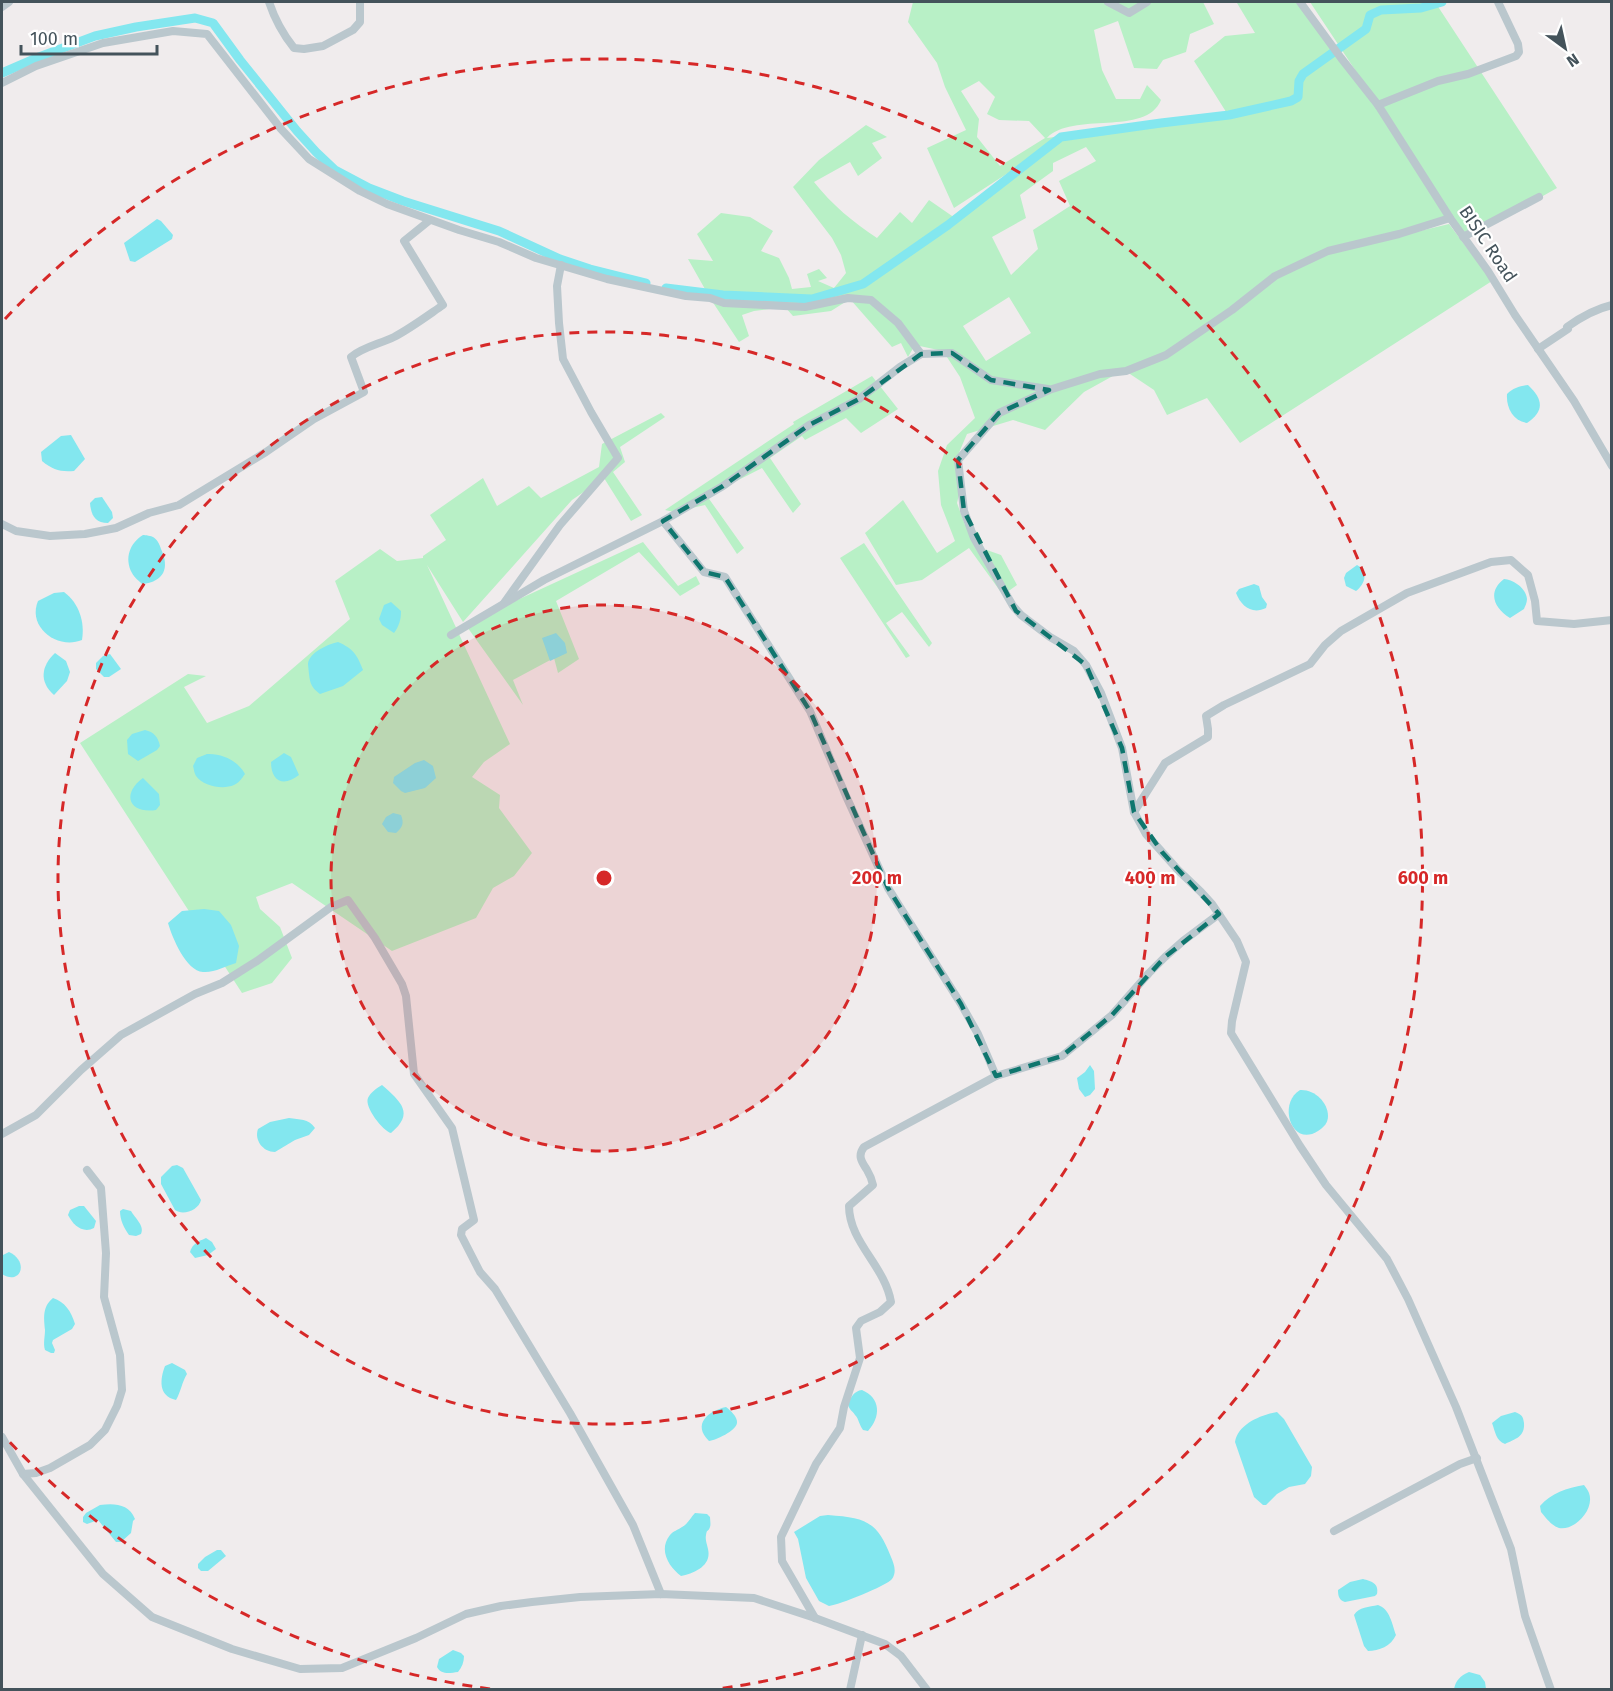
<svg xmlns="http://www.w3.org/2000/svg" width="1613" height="1691" font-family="'Fira Sans',sans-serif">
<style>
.green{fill:#b8f0c6;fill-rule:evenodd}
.water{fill:#83e7ef}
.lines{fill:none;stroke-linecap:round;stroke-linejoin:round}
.canal{stroke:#83e7ef;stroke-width:9}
.street{stroke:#bac7cd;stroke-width:8}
.marked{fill:none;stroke:#0f766e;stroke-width:4.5;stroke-dasharray:12 8;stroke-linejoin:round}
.ring{fill:none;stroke:#d62828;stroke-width:3;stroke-dasharray:10 8}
.labels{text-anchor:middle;stroke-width:4.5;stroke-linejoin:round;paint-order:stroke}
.street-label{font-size:18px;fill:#44535b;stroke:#fff}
.centre{fill:#d62828;stroke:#fff;stroke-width:3}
.ring-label{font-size:18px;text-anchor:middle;font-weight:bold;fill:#d62828;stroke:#fff;stroke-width:4.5;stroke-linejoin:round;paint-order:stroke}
</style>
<rect width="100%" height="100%" fill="#f0eced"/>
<g class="green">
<path d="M913,2H1203L1214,24L1190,34L1186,52L1163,60L1157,69L1134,68L1118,21L1094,30L1102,70L1116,99H1140L1147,85L1161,100C1146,137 1072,111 1047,138L1161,123L1228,115L1194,61L1225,36L1255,33L1237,3L1238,2H1297L1375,100L1310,2H1435L1557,188L1467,239L1450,218L1328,251L1275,276L1166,355L1120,372L1084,392L1045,430L1013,420L967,434L955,462L962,482L957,503L965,525L979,533L984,549L1001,555L1017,585L1003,595L969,548L922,580L896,585L865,533L903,500L937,553L955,541L941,505L938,471L947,445L975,418L960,377L943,351L915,345L908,357L901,343L892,347L850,299L831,311L793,316L785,307L754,311L742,315L749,336L739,342L710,298L688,259L713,261L697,234L721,213L750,217L773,231L761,251L779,258L789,278L792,289L811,287L807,274L819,269L827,278L818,281L834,288L846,273L841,255L832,238L793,187L819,160L866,125L887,137L872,143L882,158L858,176L850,162L814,182C832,205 853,222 877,238L900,212L912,223L929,200L955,218L1051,145L954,208L927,148L966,130L945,87L937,63L908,22ZM979,81L995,97L987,114L999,120L1029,121L1045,138L1000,166L977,137L979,119L961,91ZM1086,147L1096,161L1059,181L1070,206L1033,230L1038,249L1011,275L992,237L1026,218L1020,195L1053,171V163ZM1009,297L1031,333L986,361L963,326Z"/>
<polygon points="1449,224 1492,281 1240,443 1207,398 1167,415 1154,390 1127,372 1168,358 1276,277 1328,253"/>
<polygon points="872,376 898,409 861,433 846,418 805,440 802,436 770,458 801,504 793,513 762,468 707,496 744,548 737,554 705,505 674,512 665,510 794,424 793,422"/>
<polygon points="661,413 665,417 620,447 625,462 613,472 642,515 631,521 604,478 572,500 463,622 427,565 510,744 484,762 472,777 500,795 499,808 532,853 514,876 493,888 476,918 392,951 292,883 256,897 260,909 280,927 292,958 272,983 242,993 80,743 188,674 206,676 184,687 207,723 249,706 350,619 335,581 380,549 397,561 423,558 423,556 446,540 430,515 483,478 497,506 529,486 541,498 599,467 602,444"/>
<polygon points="643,542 678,586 696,576 700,584 680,596 639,552 556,601 579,659 558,673 554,658 513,680 523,705 465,624"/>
<polygon points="864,543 932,643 929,647 902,612 886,623 910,656 906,658 840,558"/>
</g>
<g class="water">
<polygon points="157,219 161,221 173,235 172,239 135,262 130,261 124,243"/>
<path d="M1528,385C1543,399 1545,411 1527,423C1513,421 1506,408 1507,394C1513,388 1520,386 1528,385Z"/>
<path d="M71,435L85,459L74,471C60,472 53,470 42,461L41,452L61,436Z"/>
<path d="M102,497L112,512L113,518L108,523C95,523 91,515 90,503L95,498Z"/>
<path d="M143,535C145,535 152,536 153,537C157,539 160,545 161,549C170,568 164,582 142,584C139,581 134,577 132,573C124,558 130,543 143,535Z"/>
<path d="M1357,565C1369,572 1365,584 1356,591L1346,586L1344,578L1346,573Z"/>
<path d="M1504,579C1514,580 1526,588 1527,599C1527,603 1525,606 1524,609L1510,618C1494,608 1487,592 1504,579Z"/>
<path d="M1254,584L1259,586L1262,597L1267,604L1266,608C1252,615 1241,606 1236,593L1239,589Z"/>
<path d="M64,592C79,603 85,622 82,640C57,650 27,627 38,601L54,593Z"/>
<path d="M391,602L401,611C401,620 399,626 394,633L382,625L379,619L384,605Z"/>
<polygon points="556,633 565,643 567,653 550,661 542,638"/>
<path d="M338,642C354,649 357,655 363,670L343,686L320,694C312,688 310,684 309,674C309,673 308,665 308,664C309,652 329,644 338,642Z"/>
<path d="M55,653L66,661L70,672L67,681L54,695C39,682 41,666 55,653Z"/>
<polygon points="110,654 121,669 109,677 104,677 96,669 96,663 103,656"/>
<path d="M145,730C154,732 158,737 160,746L157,750L138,761L128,754L127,740L132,734Z"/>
<path d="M284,753L291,757L299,775C284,787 271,782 271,762Z"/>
<path d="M207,754C222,753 238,761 245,774C242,778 239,783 234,785C223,790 203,786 196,776C194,773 194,769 193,766L197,758Z"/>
<polygon points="424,760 433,766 436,778 425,788 405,793 401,791 393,783 394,777 415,763"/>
<path d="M143,778L159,794L160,805L156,810C129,814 121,794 143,778Z"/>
<path d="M393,813L401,815C404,823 403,827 396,833L388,832L382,824L386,817Z"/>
<path d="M204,909L219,911L231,925L239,946L236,963C226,966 214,973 203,972C186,971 172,937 168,923L182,911Z"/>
<polygon points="1090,1065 1094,1071 1095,1089 1090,1095 1085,1097 1079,1089 1077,1078 1085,1072"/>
<path d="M382,1085C401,1102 415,1113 391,1133C383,1131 364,1107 368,1098C370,1093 377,1088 382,1085Z"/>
<path d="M1300,1090C1314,1089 1328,1102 1328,1116C1328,1123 1324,1127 1318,1131C1292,1148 1277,1104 1300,1090Z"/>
<path d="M289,1118C300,1120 308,1118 315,1128L309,1135L295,1140L275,1152C263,1152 254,1140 258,1129L270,1122Z"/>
<path d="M177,1165L183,1168L201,1200C199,1210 183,1216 175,1210L161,1184V1177L172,1166Z"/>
<path d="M79,1206H84L96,1221L94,1228C83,1234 73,1225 68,1215L70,1210Z"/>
<path d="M123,1209L131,1211C135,1218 145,1226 141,1234L136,1236L129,1235C124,1228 120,1220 120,1211Z"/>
<path d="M206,1238L212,1242L216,1249L208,1255L195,1258L190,1252C192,1244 199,1241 206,1238Z"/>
<path d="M9,1252C30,1262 20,1286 2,1274L3,1255Z"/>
<path d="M53,1298C65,1302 71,1311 75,1324L72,1329L53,1340L52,1343L55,1350L54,1353H51L45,1350C43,1343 45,1337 45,1330C44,1318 42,1307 53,1298Z"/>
<path d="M172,1363L185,1370L187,1374C182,1382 181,1391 176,1400C158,1396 160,1379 165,1366Z"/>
<path d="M862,1390C881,1398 881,1417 868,1431L863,1430C859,1425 859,1419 855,1415C852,1410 849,1410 848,1404C851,1397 854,1391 862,1390Z"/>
<path d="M726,1407C730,1410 738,1417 737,1423C736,1431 716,1440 709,1441C692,1424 708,1411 726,1407Z"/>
<path d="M1277,1412L1284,1419L1312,1467L1311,1476L1305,1484L1289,1487L1277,1494L1266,1505H1263L1254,1497L1235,1442C1238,1424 1261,1415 1277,1412Z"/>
<path d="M1515,1412C1522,1415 1523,1416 1524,1423C1525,1437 1515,1439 1505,1444C1496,1441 1495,1431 1492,1423L1501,1416Z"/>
<path d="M1584,1485C1586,1488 1588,1490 1589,1493C1595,1509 1575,1531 1559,1528C1552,1526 1545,1517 1541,1512L1540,1506C1551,1493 1567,1488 1584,1485Z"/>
<path d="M100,1505C115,1503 129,1504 135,1519L133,1521L131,1533L121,1542H116L98,1520L87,1524L83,1522V1517L86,1513Z"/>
<path d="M695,1513L707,1514L710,1517C710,1519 711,1525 710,1527C708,1533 707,1528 706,1535C705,1540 707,1544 708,1549C712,1566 694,1573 681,1576C669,1567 658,1550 670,1535C673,1531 678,1530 682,1527C687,1525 691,1517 695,1513Z"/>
<path d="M828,1515C866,1518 877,1521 891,1557C894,1564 897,1572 892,1579C886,1586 839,1605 829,1606L819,1601L806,1578L798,1539L794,1532L820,1516Z"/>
<polygon points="217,1550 221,1550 226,1556 208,1571 201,1571 198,1568 198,1564 205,1557"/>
<path d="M1363,1579C1371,1581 1379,1583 1377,1594L1375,1596L1345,1602C1339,1600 1338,1596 1338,1590L1350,1582Z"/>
<path d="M1378,1605C1390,1609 1392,1624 1396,1635C1391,1646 1379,1651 1368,1651L1364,1646L1354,1615C1359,1607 1369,1607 1378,1605Z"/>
<path d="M453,1650L461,1653L464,1656C464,1662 462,1667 458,1672C450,1673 441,1675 437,1667L439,1659Z"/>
<path d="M1469,1672L1480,1675L1485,1682L1486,1689H1454C1456,1680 1460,1676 1469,1672Z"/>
</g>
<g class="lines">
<g class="canal">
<polyline points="2,73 39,57 95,36 136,27 195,18 213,23 240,60 297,131 316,152 335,170 369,188 403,201 499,231 560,259 590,269 646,283"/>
<polyline points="666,288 723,295 812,299 863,284 948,225 1061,137 1161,123 1229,115 1291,101 1298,97 1299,81 1303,74 1366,29 1370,15 1381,10 1421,8 1442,2"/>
</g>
<g class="street">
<path d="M269,2C275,20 282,33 294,48L304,49L323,46L353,30L360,22V2"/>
<polyline points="1108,2 1129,13 1147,2"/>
<polyline points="1300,2 1341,58 1378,105 1450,218 1488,271 1515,315 1574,401 1612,466"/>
<polyline points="2,7 9,2"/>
<polyline points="2,83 36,66 103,43 173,31 207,34 281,129 309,159 360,191 387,204 459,230 499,242 536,258 607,279 686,296 710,298 724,303 805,307 848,298 871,300 898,323 921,354"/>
<polyline points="1378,105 1438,81 1468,74 1516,56 1519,52 1518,44 1498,2"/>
<polyline points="1450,218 1399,234 1328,251 1275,276 1232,310 1166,355 1126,371 1100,374 1049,390 999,413 958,460 964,511 974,538 1013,606 1021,615 1050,637 1074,651 1086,665 1101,693 1122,748 1134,812 1146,834 1178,870 1201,892 1212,904 1237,941 1246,962 1232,1021 1231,1033 1300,1146 1326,1185 1387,1259 1408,1299 1456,1407 1511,1549 1525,1616 1551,1690"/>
<polyline points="1463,237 1539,197"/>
<path d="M1538,349L1568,329L1567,327C1581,317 1595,309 1612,305"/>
<polyline points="663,521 704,572 725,577 810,711 846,796 888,888 961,1004 978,1034 996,1076"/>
<path d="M2,524L16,531L50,536L85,534L116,528L149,513L179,505L266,452L314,419L364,392L351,357C363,347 380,344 394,337C411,328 427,316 443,305L404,241L430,220"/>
<polyline points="504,603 560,525 618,458 591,412 563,359 559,323 557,286 561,265"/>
<polyline points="451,635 544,580 663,521 723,486 809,425 859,399 900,367 921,354 952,353 991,380 1048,389"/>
<polyline points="1134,812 1165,763 1208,737 1208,729 1206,716 1224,705 1310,664 1325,645 1341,631 1407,593 1491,562 1511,560 1528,575 1535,601 1537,621 1574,624 1612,620"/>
<polyline points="2,1134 36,1115 81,1070 121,1035 195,994 222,983 257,961 331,907 348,900 375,938 402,984 406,996 414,1074 452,1128 474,1220 462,1229 461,1235 480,1272 495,1289 570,1413 633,1525 661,1594"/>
<polyline points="2,1437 23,1474 103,1574 152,1617 232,1649 300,1669 342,1668 416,1638 466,1614 501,1606 532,1602 580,1597 661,1594 754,1598 815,1618 885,1644 901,1656 927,1690"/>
<polyline points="23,1474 36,1473 50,1468 90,1445 105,1430 117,1406 122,1390 120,1355 104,1297 106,1253 101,1188 87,1170"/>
<polyline points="1334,1531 1460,1464 1477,1458"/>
<path d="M815,1618L782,1561L781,1537L816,1464L840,1428L844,1407L860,1358L856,1328L861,1321L880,1312L891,1302C885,1266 849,1242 849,1206L873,1185C872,1180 870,1175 867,1170C862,1162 857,1156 864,1147L996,1076L1062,1056L1112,1015L1149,973L1165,957L1183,941L1219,914"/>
<polyline points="850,1690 862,1635"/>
</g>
</g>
<path class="marked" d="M952,353L991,380L1049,390L999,413L958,460L964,511L1016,611L1086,665L1122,748L1134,812L1162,852L1219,914L1165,957L1112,1015L1062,1056L996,1076L961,1004L888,888L810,711L725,577L704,572L663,521L723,486L809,425L859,399L921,354Z"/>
<circle cx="604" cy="878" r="273" fill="#d62828" fill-opacity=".12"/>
<g class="ring">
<circle cx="604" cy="878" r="273"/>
<circle cx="604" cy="878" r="546"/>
<path d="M490 1689A819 819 0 0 1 5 1437M5 319A819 819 0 1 1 718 1689"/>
</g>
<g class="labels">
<g class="street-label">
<text transform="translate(1488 244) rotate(56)" y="6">BISIC Road</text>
</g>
</g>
<circle cx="604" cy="878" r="9" class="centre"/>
<g class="ring-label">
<text x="877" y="884">200 m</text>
<text x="1150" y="884">400 m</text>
<text x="1423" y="884">600 m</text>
</g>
<rect width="1613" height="1691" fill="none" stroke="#44535b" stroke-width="6"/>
<g transform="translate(1565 48) rotate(147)" stroke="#ffffff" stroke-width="4.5" paint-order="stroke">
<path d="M0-4.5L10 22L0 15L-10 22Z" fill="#44535b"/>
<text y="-9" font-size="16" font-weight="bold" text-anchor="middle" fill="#44535b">N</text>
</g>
<path d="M21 45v9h136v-9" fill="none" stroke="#44535b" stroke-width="3"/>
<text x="30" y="45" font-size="18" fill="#44535b" stroke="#ffffff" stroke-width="4.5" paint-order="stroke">100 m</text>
</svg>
